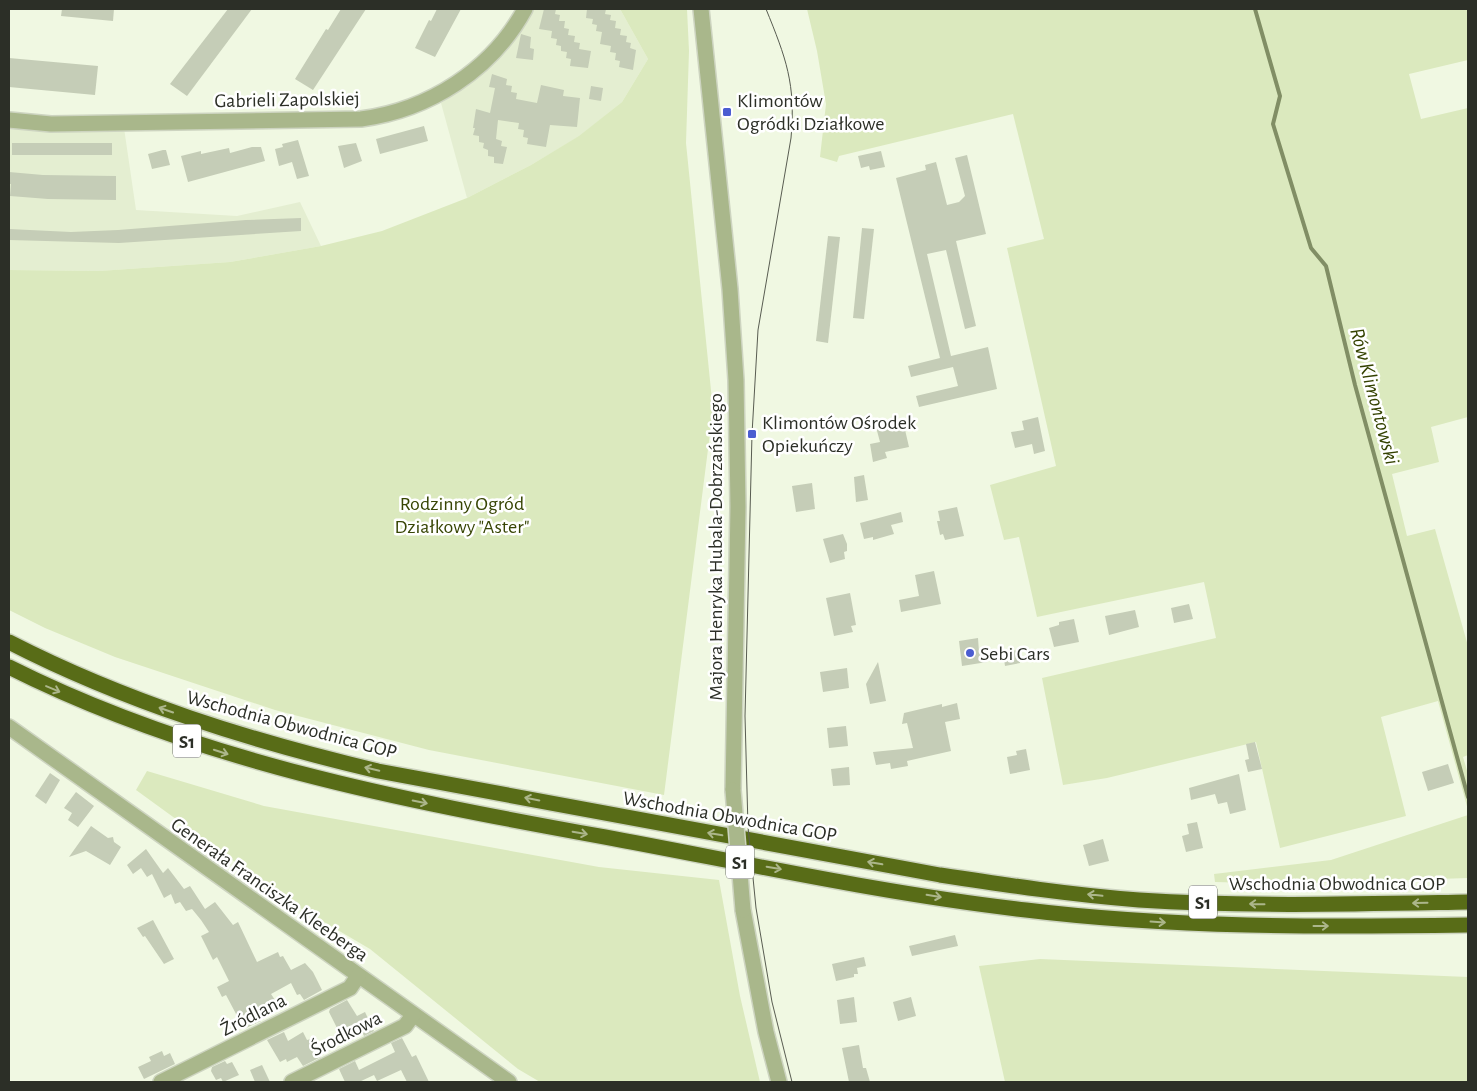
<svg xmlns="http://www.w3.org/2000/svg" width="1477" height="1091" font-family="'Alegreya Sans',sans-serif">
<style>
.built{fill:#e4eed1}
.green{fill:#dbe9be}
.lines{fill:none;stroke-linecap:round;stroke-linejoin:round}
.stream{stroke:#818e65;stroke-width:4}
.building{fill:#c5cdb7}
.minor-casing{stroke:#cdd4c0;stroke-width:18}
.tertiary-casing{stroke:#cdd4c0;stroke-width:18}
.motorway-casing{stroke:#cdd4c0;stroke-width:18}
.minor{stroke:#a9b78b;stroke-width:15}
.tertiary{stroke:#a9b78b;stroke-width:15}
.motorway{stroke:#586c17;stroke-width:15}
.tram{stroke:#585c51;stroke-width:1}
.tertiary-bridge-casing{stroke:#cdd4c0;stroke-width:18;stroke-linecap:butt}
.tertiary-bridge{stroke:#a9b78b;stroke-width:15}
.oneway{stroke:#acb68b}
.poi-dot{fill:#4b5dd1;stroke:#fff;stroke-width:2}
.labels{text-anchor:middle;stroke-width:5;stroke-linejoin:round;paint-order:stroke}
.shield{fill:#fff;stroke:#6b6d68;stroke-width:1}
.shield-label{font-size:19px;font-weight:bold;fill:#2c2f27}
.street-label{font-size:20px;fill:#2c2f27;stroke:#fff}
.poi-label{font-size:20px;fill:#2c2f27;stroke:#fff;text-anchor:start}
.park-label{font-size:20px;fill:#374504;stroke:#fff}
.water-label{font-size:21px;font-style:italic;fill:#344200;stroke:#fff}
</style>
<rect width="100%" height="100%" fill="#f0f8e2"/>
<g class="built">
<polygon points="533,9 620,9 648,59 622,102 580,136 531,165 467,198 441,103 460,91 502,51 527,21"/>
<polygon points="9,127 62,130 124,128 136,210 237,216 300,202 321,246 230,262 99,271 9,270"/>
</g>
<g class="green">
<polygon points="620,9 687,9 689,51 686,143 713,410 664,795 429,750 275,710 115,657 45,628 9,610 9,270 99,271 230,262 321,246 382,231 467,198 531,165 579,136 622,102 648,59"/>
<polygon points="807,9 1468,9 1468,60 1409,74 1421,119 1468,108 1468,417 1431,427 1439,462 1392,474 1407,536 1435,529 1468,646 1468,755 1463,757 1468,774 1468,810 1438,701 1381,717 1406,816 1280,848 1256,742 1107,778 1063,785 1042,678 1216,638 1204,582 1037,617 1019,537 1004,540 990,485 1056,466 1007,248 1044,239 1013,114 839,156 837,162 820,157 826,104 817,51"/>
<polygon points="147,771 264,806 599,867 719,880 740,996 760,1082 540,1082 518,1069 370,949 290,902 136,790"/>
<polygon points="1468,815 1468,878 1289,884 1215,882 1214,874 1331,860"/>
<polygon points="1040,959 1468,977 1468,1082 1005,1082 979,966"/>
</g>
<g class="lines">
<polyline class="stream" points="1255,9 1280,96 1273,124 1311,248 1326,266 1355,385 1468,797"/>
</g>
<g class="building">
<polygon points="62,9 114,9 113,21 61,16"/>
<polygon points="228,9 252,9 187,96 170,84"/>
<polygon points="341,9 366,9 313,90 295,79 326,29 328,30"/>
<polygon points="437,9 461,9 435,57 415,48 429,20 431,21"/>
<polygon points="544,9 556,9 555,14 560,15 559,21 565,21 564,28 569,29 568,35 575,36 574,42 580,43 579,49 591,51 588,68 570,66 571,59 566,58 567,52 561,51 561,46 556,45 557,39 551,38 552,31 539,29"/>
<polygon points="587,9 606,9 605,14 611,15 610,20 616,21 615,28 621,29 620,35 627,36 626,42 631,43 630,48 636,50 633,70 619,67 620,61 615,60 616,53 610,52 611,46 600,44 602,32 596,31 597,25 592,24 593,19 586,18"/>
<polygon points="521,34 531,37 530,48 534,49 533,60 516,58"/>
<polygon points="9,58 98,66 95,95 9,87"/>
<polygon points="492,74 507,79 506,85 512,86 511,92 517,93 516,99 537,103 541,85 564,90 563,96 580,98 577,127 550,125 546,147 527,144 528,138 523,137 524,130 518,129 519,123 498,120 496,139 502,141 501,146 507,147 503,164 494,163 494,157 488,156 488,150 483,148 484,143 479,142 479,136 473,135 475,128 473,128 476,109 490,113 495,88 489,87"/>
<polygon points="591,86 603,88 601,101 589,99"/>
<polygon points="424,126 428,141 380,154 376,139"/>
<polygon points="298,140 309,176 297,179 292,162 279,166 275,149 283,147 282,144"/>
<rect x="12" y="143" width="100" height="12"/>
<polygon points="356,143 362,161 344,168 338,146"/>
<polygon points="252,147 261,147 265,161 188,182 181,156 201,151 201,154 229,148 230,153"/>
<polygon points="163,150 166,150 170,165 152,169 148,154"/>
<polygon points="881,151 885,167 870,170 869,166 861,168 858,156"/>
<polygon points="967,155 986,234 956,241 976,326 965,329 946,250 927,254 951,356 988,347 997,389 919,407 916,396 958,386 953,367 911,377 908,366 940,358 896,178 926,170 925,165 936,162 947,205 959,202 965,196 955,158"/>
<polygon points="9,172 43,175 116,176 116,200 48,199 10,196 11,184 9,184"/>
<polygon points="301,218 301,231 119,243 9,240 9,229 71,232 118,230 246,220"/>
<polygon points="862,228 874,229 864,319 853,318"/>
<polygon points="828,236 840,237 828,343 816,341"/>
<polygon points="1038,417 1045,451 1034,454 1032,444 1015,448 1011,432 1024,430 1022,421"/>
<polygon points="903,421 909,447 885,452 887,458 873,462 870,444 880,442 876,427"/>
<polygon points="864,475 868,500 856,502 854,477"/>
<polygon points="812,483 815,509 796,512 792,486"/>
<polygon points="957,507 964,536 945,540 943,534 940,535 937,521 940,521 938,511"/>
<polygon points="901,512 903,522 891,525 894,534 873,540 873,537 864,539 860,523"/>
<polygon points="843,534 847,544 847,551 844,552 845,559 830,563 823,539"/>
<polygon points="934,571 941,604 901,612 899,600 919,596 915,575"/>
<polygon points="850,593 856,625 851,626 853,632 834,636 826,598"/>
<polygon points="1189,604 1193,619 1174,623 1171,608"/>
<polygon points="1135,610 1139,627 1109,635 1105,616"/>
<polygon points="1074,619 1079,642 1054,647 1049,628 1059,625 1059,622"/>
<polygon points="978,638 979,652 985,651 987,662 962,666 959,641"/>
<polygon points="1018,650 1020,663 1005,666 1003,652"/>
<polygon points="878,662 886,701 870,704 866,684"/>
<polygon points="847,668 849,688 823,692 820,672"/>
<polygon points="957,703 960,719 945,722 951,751 907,761 908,766 891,769 890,763 876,765 873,752 913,748 907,723 902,724 904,713 942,704 942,707"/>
<polygon points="846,726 848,746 829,748 827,728"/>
<polygon points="1255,742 1262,769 1248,772 1245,760 1249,759 1246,744"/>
<polygon points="1026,749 1030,770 1010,774 1007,757 1017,755 1016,751"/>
<polygon points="1448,764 1454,783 1428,791 1422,772"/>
<polygon points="849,767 850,785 833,786 831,769"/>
<polygon points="50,773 60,780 46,804 35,796"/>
<polygon points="1239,774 1246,810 1230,814 1227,802 1218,804 1215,794 1191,800 1189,788"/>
<polygon points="76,792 94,806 78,827 68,820 72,813 64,808"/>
<polygon points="1197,822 1203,848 1186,852 1182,836 1189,834 1187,824"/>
<polygon points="91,826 108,838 113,837 114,842 121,847 110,865 86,851 69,857"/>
<polygon points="1103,839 1109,861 1089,866 1083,845"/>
<polygon points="146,849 163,873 168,868 184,889 190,886 205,909 215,902 233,925 238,922 257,962 278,952 280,957 283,956 291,970 305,963 313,972 322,990 304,1000 300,994 297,995 291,983 271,994 277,1003 257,1013 261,1021 244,1029 226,995 222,997 217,987 229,981 217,957 213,960 201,936 209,932 201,920 192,909 186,911 180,902 175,904 171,894 164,898 152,874 147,877 141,868 133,874 127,865"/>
<polygon points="153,920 174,959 164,964 145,936 143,937 137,928"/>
<polygon points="955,935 958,946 912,956 909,946"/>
<polygon points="864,957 866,966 857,968 858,974 854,974 854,977 836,981 832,964"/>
<polygon points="854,997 857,1022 840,1024 837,1000"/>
<polygon points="911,997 916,1016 898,1021 893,1002"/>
<polygon points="347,1000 357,1016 365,1012 374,1031 364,1036 360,1027 341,1036 329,1012 330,1009"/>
<polygon points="284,1032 288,1041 303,1032 307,1040 311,1039 321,1057 303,1066 297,1057 287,1062 286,1059 280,1062 267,1040"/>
<polygon points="402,1038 412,1057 416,1055 429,1082 407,1082 401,1070 377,1081 374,1075 359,1082 345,1082 339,1069 355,1061 359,1070 395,1052 391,1043"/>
<polygon points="859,1045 863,1068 866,1068 870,1082 849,1082 842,1048"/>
<polygon points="162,1051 164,1056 170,1053 175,1064 144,1079 138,1067 151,1061 149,1057"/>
<polygon points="225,1061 227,1064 232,1062 239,1075 223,1082 221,1078 216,1080 211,1071 212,1067"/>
<polygon points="262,1065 270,1082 255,1082 250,1070"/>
</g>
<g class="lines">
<g class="minor-casing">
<g id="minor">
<path d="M9,120L51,124L361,119C429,110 492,70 525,9"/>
<polyline points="9,727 509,1082"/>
<polyline points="161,1082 350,988 358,976"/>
<polyline points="292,1082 405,1026 413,1015"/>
</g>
</g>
<g class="tertiary-casing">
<g id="tertiary">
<polyline points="701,9 730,289 736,380 738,507 733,790"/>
<polyline points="743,910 766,1032 779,1082"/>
</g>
</g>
<g class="motorway-casing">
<g id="motorway">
<path d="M9,642C126,702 251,741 378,771L940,875C1006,885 1073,895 1139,900C1249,907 1359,904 1468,902"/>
<path d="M9,667C196,761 401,800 605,837C745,863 885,894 1026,910C1173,928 1321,927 1468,925"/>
</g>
</g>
<use href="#minor" class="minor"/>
<use href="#tertiary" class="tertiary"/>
<use href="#motorway" class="motorway"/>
<path class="tram" d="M766,9C786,58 796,84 791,138L758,330L752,434L745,716L748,827L756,908L772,1002L792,1082"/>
<g class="tertiary-bridge-casing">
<polyline id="tertiary-bridge" points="733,790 743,910"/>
</g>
<use href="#tertiary-bridge" class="tertiary-bridge"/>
</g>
<defs><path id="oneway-shaft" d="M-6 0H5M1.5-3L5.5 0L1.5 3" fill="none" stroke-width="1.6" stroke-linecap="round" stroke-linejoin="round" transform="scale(1.25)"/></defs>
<g class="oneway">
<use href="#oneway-shaft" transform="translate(53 689) rotate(23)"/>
<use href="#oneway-shaft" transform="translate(166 710) rotate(-161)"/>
<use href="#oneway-shaft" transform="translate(221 752) rotate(18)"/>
<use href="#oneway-shaft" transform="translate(372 769) rotate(-167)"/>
<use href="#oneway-shaft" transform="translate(532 799) rotate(-169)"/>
<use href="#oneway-shaft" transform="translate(420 802) rotate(12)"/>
<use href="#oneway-shaft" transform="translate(580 833) rotate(10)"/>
<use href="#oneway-shaft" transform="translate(715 834) rotate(-170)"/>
<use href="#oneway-shaft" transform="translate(875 863) rotate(-170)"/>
<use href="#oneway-shaft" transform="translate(774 868) rotate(10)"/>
<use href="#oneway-shaft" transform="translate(1095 895) rotate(-174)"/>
<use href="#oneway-shaft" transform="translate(934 896) rotate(9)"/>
<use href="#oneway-shaft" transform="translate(1420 903) rotate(179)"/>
<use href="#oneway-shaft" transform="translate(1257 904) rotate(-179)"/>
<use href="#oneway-shaft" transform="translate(1158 922) rotate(4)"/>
<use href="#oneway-shaft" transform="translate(1321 926)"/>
</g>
<g class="poi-dot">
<rect x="722" y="107" width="10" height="10" rx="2.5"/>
<rect x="747" y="429" width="10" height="10" rx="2.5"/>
<circle cx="970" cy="653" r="5"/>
</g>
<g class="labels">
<g class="shield">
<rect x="173" y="724.5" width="28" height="33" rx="4"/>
<rect x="726" y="845.5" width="28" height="33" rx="4"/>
<rect x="1189" y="885.5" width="28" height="33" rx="4"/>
</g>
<g class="shield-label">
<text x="187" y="748">S1</text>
<text x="740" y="869">S1</text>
<text x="1203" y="909">S1</text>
</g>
<g class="street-label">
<text transform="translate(287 99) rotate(-1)" y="7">Gabrieli Zapolskiej</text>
<text transform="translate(715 547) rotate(-90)" y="7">Majora Henryka Hubala-Dobrzańskiego</text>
<text transform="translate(292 724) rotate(15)" y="7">Wschodnia Obwodnica GOP</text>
<text transform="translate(730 816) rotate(10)" y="7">Wschodnia Obwodnica GOP</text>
<text x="1337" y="890">Wschodnia Obwodnica GOP</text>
<text transform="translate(270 889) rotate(35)" y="7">Generała Franciszka Kleeberga</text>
<text transform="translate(253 1014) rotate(-27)" y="7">Źródlana</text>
<text transform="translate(346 1033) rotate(-27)" y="7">Środkowa</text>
</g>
<g class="poi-label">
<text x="737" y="107">Klimontów<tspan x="737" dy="23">Ogródki Działkowe</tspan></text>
<text x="762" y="429">Klimontów Ośrodek<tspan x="762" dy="23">Opiekuńczy</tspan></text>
<text x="980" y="660">Sebi Cars</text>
</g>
<g class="park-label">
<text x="462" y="510">Rodzinny Ogród<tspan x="462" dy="23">Działkowy "Aster"</tspan></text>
</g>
<g class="water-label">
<text transform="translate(1375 396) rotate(75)" y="7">Rów Klimontowski</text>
</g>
</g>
<rect width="1477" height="1091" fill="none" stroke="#2c2f27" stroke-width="20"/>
</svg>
